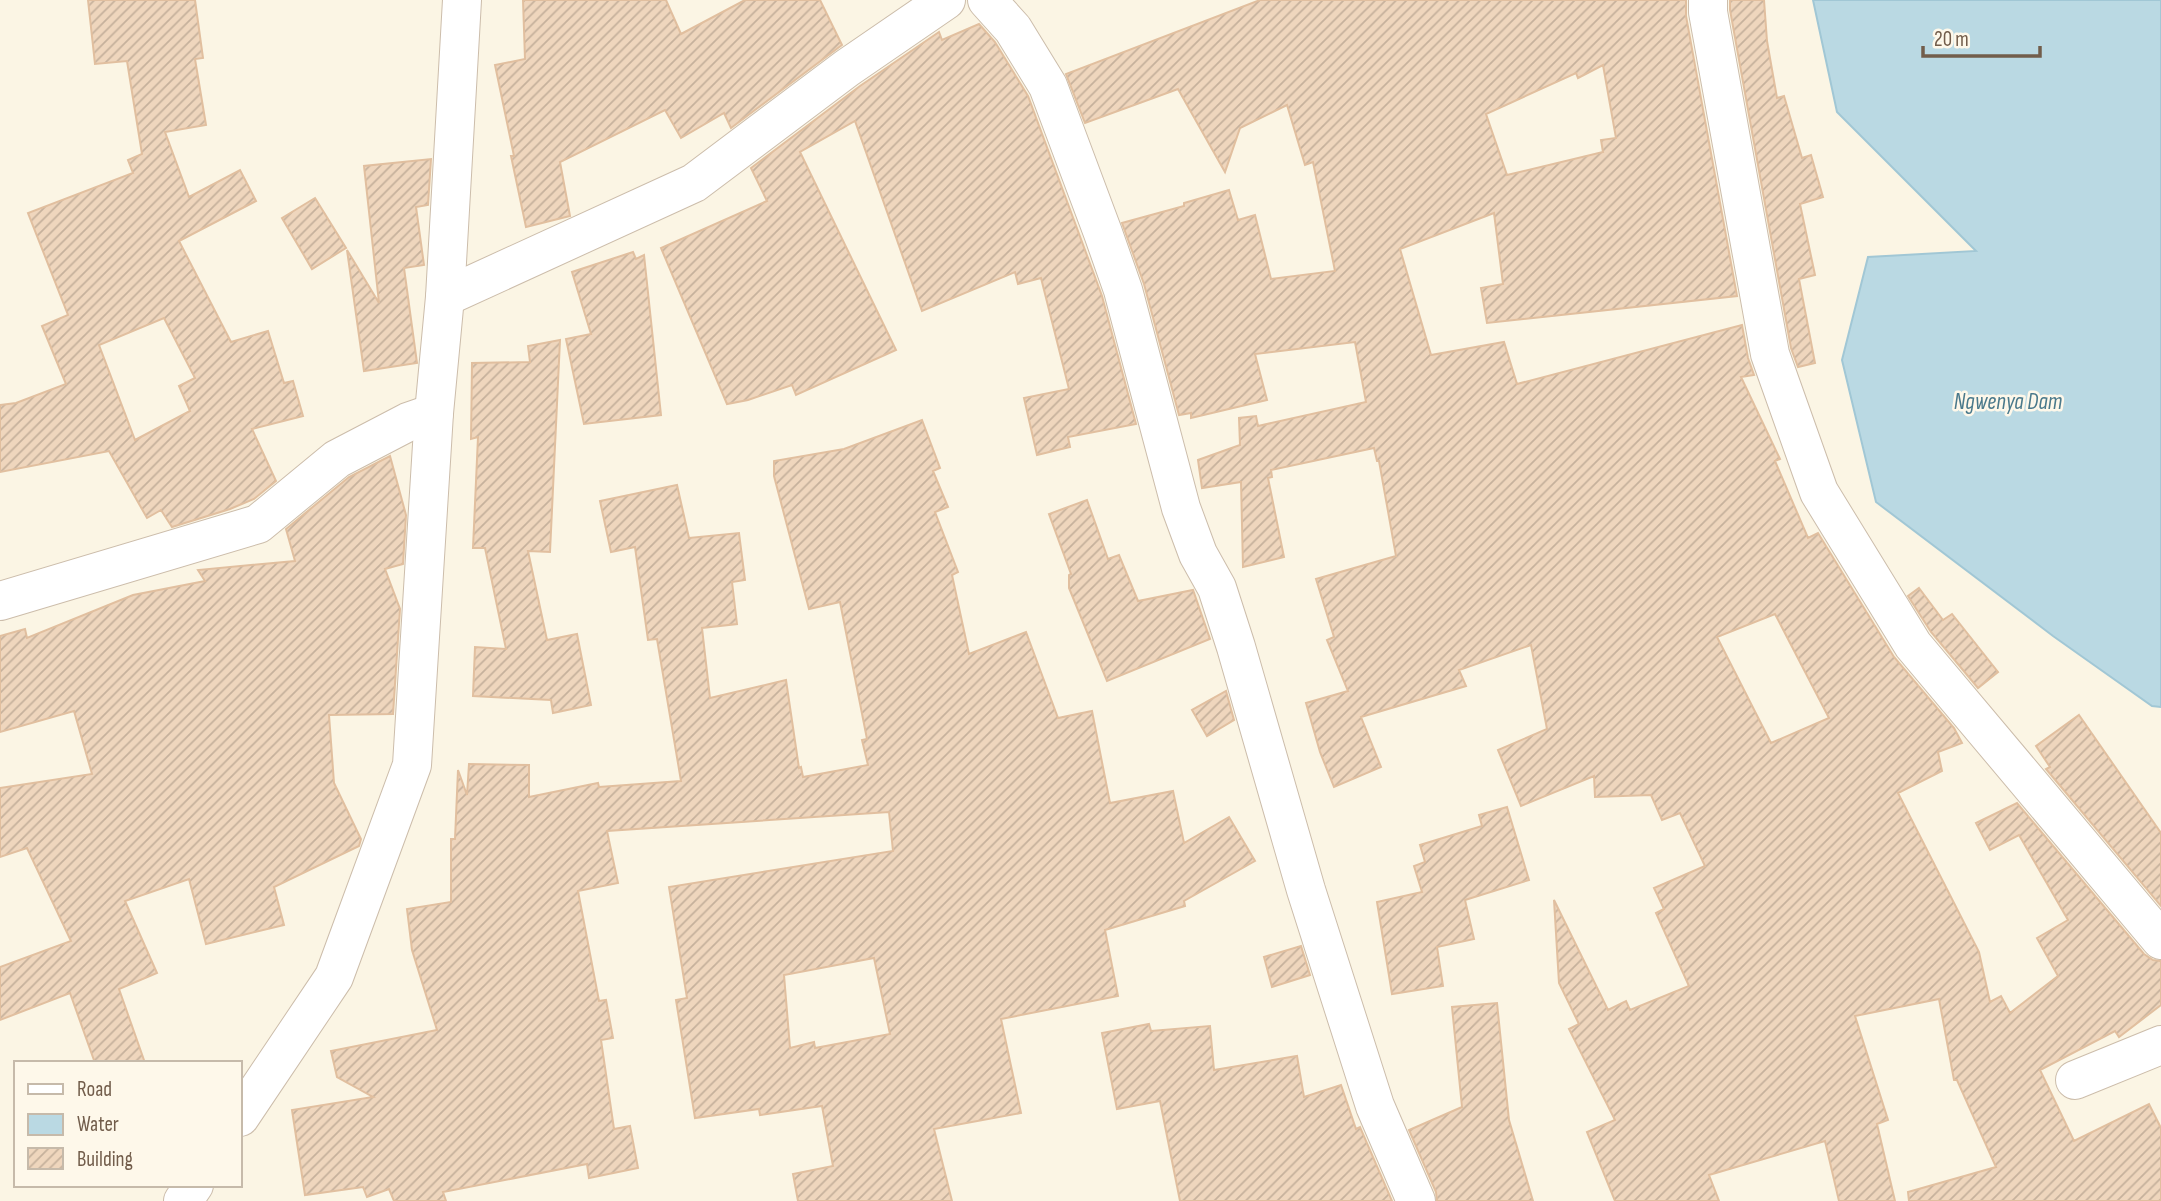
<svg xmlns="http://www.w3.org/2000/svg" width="2161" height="1201" font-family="'Sofia Sans Condensed',sans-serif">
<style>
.water{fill:#bad9e3;stroke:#a1c7d5;stroke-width:2}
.building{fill:url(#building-hatch);stroke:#e1bf9f;stroke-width:2;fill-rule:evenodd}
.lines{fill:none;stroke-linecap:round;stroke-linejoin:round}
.minor-casing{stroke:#ccbdab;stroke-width:40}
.minor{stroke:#fff;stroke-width:38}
.labels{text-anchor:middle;stroke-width:5;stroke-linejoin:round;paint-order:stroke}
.water-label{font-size:23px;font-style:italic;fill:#4a798b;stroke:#fef8ea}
</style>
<defs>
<pattern id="building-hatch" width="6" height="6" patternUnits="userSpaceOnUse" patternTransform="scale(1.75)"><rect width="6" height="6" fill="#efd6bd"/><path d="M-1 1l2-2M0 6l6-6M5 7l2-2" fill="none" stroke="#c6b19c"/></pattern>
</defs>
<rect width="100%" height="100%" fill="#fbf5e4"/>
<polygon class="water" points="1813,0 2161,0 2161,707 2152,706 2053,636 1876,502 1842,360 1868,257 1976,251 1837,112"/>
<g class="building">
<path d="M88,0H195L203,58L195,59L206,125L165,132L189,197L240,170L256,201L179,241L231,342L268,331L284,383L293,381L303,416L252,429L276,481L254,499L230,509L172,527L161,510L147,518L109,451L0,472V405L16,403L66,384L42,326L68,315L28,213L133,173L128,160L142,154L127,61L95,64ZM164,318L195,378L179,386L190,411L135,440L99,345Z"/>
<polygon points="523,0 666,0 681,34 745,0 820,0 842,45 731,128 724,113 681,138 665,110 560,162 570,216 526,227 511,156 514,156 495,65 525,59"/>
<path d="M1260,0H1686V16L1737,296L1487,323L1481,288L1503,284L1494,213L1400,249L1431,355L1504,342L1517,384L1742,325L1748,358L1754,375L1741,377L1780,459L1775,461L1808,538L1818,533L1894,657L1954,728L1962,743L1938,752L1942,771L1898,793L1979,952L1990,1002L2001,996L2010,1013L2058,976L2037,938L2068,920L2019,835L1990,850L1976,823L2017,803L2144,954L2153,960L2161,961V1005L2119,1037L2115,1031L2040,1070L2074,1141L2149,1104L2161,1128V1201H1909L1908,1192L1996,1167L1957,1080H1954L1939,999L1855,1016L1888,1120L1877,1124L1895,1201H1839L1825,1141L1709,1175L1719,1201H1615L1587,1132L1615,1120L1569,1029L1579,1024L1559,983L1554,900L1608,1010L1626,1001L1630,1010L1689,986L1656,913L1664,909L1654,888L1705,866L1680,813L1662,820L1651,795L1595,797L1594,776L1521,806L1498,750L1547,729L1531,645L1459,670L1466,686L1361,717L1381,767L1334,787L1320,752L1306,703L1348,691L1327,640L1334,637L1316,579L1396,556L1379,461H1377L1374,448L1271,470L1272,477L1268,478L1284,557L1243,567L1241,482L1202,488L1198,460L1240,445L1239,418L1256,416L1258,426L1366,402L1355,342L1255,354L1267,400L1191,418V413L1179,415L1144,284L1122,223L1184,206V203L1229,190L1238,220L1255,215L1271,279L1335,271L1313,162L1305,165L1287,105L1240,128L1225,172L1178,89L1085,123L1066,74ZM1603,65L1616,138L1601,140L1603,152L1507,175L1486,114L1576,73L1578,78ZM1775,614L1829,718L1771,743L1717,637Z"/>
<polygon points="1730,0 1764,0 1767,41 1777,98 1784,96 1802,158 1811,155 1823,197 1800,204 1815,275 1799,279 1815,363 1798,367 1791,348 1730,10"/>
<polygon points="979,24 995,42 1028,96 1102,296 1136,424 1068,437 1070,447 1037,455 1024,398 1069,389 1041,278 1018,284 1015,272 922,311 855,121 800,152 896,350 796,395 792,385 748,400 727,404 661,248 767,201 751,168 860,86 939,32 942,40"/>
<polygon points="431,159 428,205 416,207 424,265 404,268 417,363 364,371 347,250 379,303 364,166"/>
<polygon points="315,198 346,248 312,269 282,218"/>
<polygon points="633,252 636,259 644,255 661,415 584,424 566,339 591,334 572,272"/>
<polygon points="560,340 550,552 528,551 547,640 577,634 591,705 553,713 551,700 473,696 475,647 506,649 485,548 473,548 478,437 471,439 472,363 530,362 528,346"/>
<path d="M922,420L940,468L933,471L948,507L935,512L958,572L952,575L969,654L1026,632L1058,718L1092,711L1110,803L1173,791L1184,843L1229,817L1255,861L1184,901L1185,906L1105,930L1118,996L1001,1019L1021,1113L934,1129L952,1201H798L793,1174L833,1166L822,1106L760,1115L759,1109L695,1118L676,1000L687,998L669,887L893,851L889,812L607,831L618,883L578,891L599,1001L606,1000L613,1038L601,1040L614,1129L630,1126L638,1168L589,1178L587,1164L443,1192L446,1201H394L389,1189L367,1197L363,1187L305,1195L292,1110L373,1097L337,1077L331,1051L437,1030L412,950L407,909L451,902V839H455L458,770L467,795L469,764L529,765V797L598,783L599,787L681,781L657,639L648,640L635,547L611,552L600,501L677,485L689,538L739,533L745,580L732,582L737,624L702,628L710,698L786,680L799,768L801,767L803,777L868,765L862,740L867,739L840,602L809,609L774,476V461L844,449ZM874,958L890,1034L815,1048L814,1042L790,1048L784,975Z"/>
<polygon points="390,456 406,515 403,564 385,569 400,609 393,714 329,715 334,783 361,839 359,846 274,887 284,925 206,944 189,879 125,901 157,973 119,989 145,1063 95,1063 70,993 0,1020 0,967 71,941 27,848 0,857 0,788 92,774 74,711 0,732 0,636 25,629 27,638 133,595 205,581 198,570 295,561 286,529 349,477"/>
<polygon points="1087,500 1108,559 1119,555 1138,601 1193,590 1210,639 1107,681 1069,588 1069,575 1071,574 1049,514"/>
<polygon points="1919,588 1943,620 1952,614 1998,672 1978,688 1931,632 1908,596"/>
<polygon points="1226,691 1234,720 1207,736 1192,710"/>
<polygon points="2079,715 2161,833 2161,906 2046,769 2050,767 2036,746"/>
<polygon points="1507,807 1529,880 1465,900 1474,939 1437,947 1443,986 1392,994 1377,902 1422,892 1414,866 1425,862 1420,845 1482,826 1479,815"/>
<polygon points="1301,946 1310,975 1272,987 1264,957"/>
<polygon points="1497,1003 1509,1120 1533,1201 1437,1201 1436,1192 1409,1130 1462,1107 1452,1007"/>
<polygon points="1149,1024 1151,1031 1210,1026 1214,1070 1297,1056 1304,1097 1341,1085 1356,1129 1360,1127 1392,1201 1180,1201 1160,1101 1117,1109 1102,1033"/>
</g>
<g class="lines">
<g class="minor-casing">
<g id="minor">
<polyline points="987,0 1013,29 1048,86 1103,233 1123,290 1181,508 1198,554 1217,588 1236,647 1306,890 1375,1106 1416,1201"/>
<polyline points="1708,0 1708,12 1770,354 1819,492 1913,645 2161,940"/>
<polyline points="445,297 694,183 847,68 946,0"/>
<polyline points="0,601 258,524 337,459 408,422 434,413"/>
<polyline points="2075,1080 2161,1045"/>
<polyline points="240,1117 334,977 412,765 434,413 445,297 462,0"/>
<polyline points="183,1201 194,1185"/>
</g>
</g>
<use href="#minor" class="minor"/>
</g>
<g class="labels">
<g class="water-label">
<text x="2008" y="409">Ngwenya Dam</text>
</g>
</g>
<rect x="14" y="1061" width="228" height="126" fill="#fef8ea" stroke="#c6baaa" stroke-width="2"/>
<rect x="28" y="1084" width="35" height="10" fill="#ffffff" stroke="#c6baaa" stroke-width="2"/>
<text x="77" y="1096" font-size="21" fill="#725d4b">Road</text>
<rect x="28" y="1114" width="35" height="21" fill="#bad9e3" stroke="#c6baaa" stroke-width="2"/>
<text x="77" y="1131" font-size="21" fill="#725d4b">Water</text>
<rect x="28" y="1148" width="35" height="21" fill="url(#building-hatch)" stroke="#c6baaa" stroke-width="2"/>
<text x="77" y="1166" font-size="21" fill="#725d4b">Building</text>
<path d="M1923 46v10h117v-10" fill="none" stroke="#725d4b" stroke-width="3.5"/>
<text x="1934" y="46" font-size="21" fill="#725d4b" stroke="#fef8ea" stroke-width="5" paint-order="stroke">20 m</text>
</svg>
